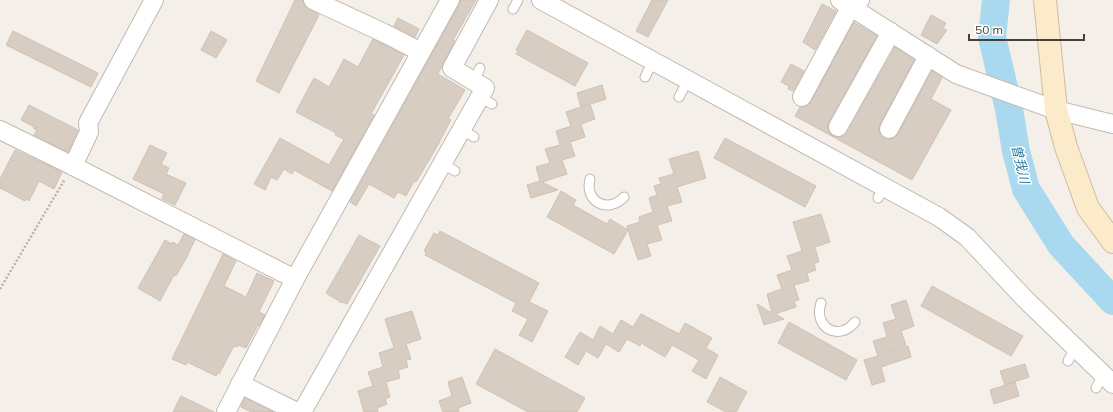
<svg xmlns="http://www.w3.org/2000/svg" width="1113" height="412" font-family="Mulish,'Noto Sans JP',sans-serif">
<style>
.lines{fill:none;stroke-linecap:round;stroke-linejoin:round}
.river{stroke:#a9d9ee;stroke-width:28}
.building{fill:#d8cdc2;stroke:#d0c1b3}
.lane-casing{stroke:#c2b9af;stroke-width:11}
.street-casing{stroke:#c2b9af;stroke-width:20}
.secondary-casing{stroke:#d2bd9b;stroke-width:24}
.path{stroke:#c0b09e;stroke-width:2.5;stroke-dasharray:2 2;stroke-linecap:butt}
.lane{stroke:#fff;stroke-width:9}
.street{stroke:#fff;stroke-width:18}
.secondary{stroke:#fcebcb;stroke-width:22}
.labels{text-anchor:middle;stroke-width:3;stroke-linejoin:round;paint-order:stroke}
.water-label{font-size:13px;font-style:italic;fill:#317d9f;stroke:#fff}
</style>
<rect width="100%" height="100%" fill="#f4f0e9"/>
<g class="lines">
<polyline class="river" points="996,0 992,37 1009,109 1016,151 1026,189 1061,245 1113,301"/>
</g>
<g class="building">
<polygon points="295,0 303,0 305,6 319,15 279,93 256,81"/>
<polygon points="460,0 476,0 453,40 455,41 438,74 465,90 448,119 451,120 434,152 416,182 414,181 406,196 398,192 394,198 369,184 356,206 350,202 459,5"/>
<polygon points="652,0 668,0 648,37 636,31"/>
<polygon points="822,4 836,11 815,50 803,42"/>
<polygon points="931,15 946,23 943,28 947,30 937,44 921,35"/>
<polygon points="398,18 419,29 415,37 394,26"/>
<polygon points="854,22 855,23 877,36 829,122 828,128 829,132 833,136 839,137 844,136 847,132 895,47 914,60 880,124 879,130 880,135 884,138 890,139 895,138 898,134 932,71 942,78 931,99 951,110 912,180 795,116 800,107 807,106 811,102"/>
<polygon points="527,30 588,63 575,86 516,54 518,51 516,50"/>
<polygon points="13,31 98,73 91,87 6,45"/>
<polygon points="211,31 227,40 216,58 201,50"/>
<polygon points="373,39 404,55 371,114 374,115 332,191 294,170 292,174 284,169 277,180 271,177 265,190 254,184 280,138 329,165 344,139 335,135 336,133 296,112 314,78 329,87 344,59 358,67"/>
<polygon points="791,64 804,71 793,91 788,89 789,86 781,82"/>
<polygon points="602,85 606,99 581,107 577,93"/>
<polygon points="590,104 595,119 581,124 585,137 570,142 575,156 562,160 567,174 542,182 558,190 531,198 527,185 540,181 536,167 550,163 545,149 560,145 556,131 571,126 566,112"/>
<polygon points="29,105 78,130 68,152 34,135 37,130 34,129 34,127 21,120"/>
<polygon points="725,138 816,186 805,207 714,158"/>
<polygon points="150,145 167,153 161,164 169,168 166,174 186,183 175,205 162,199 164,194 133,179"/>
<polygon points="15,150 62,172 54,189 39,181 29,201 26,199 25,201 0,188 0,179"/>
<polygon points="698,151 706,178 677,187 682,202 667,206 672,221 657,225 662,240 647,244 651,256 638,260 628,230 614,254 547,217 561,191 576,200 573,205 607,224 610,219 628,230 627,226 640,222 639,217 653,212 649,198 657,195 654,186 661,184 659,178 674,174 669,159"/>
<polygon points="821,214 830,242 815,247 819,262 814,263 816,270 807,273 809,281 794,285 799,300 794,301 796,307 775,314 784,319 764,325 757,304 772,313 767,294 782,289 777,275 792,270 787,256 802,251 793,222"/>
<polygon points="440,231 539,283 529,302 548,311 532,342 519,335 528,319 512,311 516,303 425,255 426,252 424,251 434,233 438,235"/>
<polygon points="184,234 195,240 188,254 188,255 176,276 174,275 160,301 138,288 165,240 172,244 173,242 178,245"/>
<polygon points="359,235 380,246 347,304 343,302 342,303 326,293"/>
<polygon points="223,254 236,261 224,286 246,297 257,273 274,281 259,312 265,315 259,326 258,325 246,348 238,345 237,347 234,346 219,374 217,373 216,376 187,362 186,365 172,359"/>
<polygon points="932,286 1023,336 1011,356 921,306"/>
<polygon points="906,300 914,326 901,331 906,345 891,350 892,351 908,346 911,357 881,367 885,381 872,385 864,360 878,356 873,341 887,337 883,323 896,319 891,305"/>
<polygon points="412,311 421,339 406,344 411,359 406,360 408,367 398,370 400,378 386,382 390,397 385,399 387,404 377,408 378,412 364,412 358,391 373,386 368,372 383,367 379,353 394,348 385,319"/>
<polygon points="641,314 679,334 685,323 712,338 706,348 718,355 706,379 692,371 699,360 672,345 665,357 641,343 640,346 627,339 619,352 606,344 598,358 586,351 578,365 565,357 580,332 593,340 600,326 613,334 621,320 633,327"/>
<polygon points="789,322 857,360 846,380 778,343"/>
<polygon points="495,349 585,398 577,412 528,412 476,384"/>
<polygon points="1025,364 1029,377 1005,385 1000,371"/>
<polygon points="462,377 471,403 458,408 459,412 443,412 439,401 452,396 448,382"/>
<polygon points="720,377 747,392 736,412 726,412 707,402"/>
<polygon points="1015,382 1019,396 994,404 990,390"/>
<polygon points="181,396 214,412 173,412"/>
<polygon points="245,398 273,412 251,412 241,407"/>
</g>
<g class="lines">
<g class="lane-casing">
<g id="lane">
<polyline points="513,9 518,0"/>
<polyline points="645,77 653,61"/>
<polyline points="474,81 480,68"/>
<polyline points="480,97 492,104"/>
<polyline points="679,97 688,80"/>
<polyline points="462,130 474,137"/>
<polyline points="443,164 455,171"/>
<path d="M590,179C584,202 608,214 624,197"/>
<polyline points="878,198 884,187"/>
<path d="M821,303C813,328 839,342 855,322"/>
<polyline points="1068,361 1075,348"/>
<polyline points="1096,388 1103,375"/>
</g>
</g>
<g class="street-casing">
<g id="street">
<polyline points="313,0 384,33 421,52"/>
<polyline points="541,0 939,217 967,237 1025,299 1113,384"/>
<polyline points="840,0 956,74 1056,110 1113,124"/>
<polyline points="802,97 851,6 860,0"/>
<polyline points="838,127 891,32"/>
<polyline points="889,129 928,56"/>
<polyline points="0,130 73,166 295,279"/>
<polyline points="73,166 89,132 88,123 154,0"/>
<polyline points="240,384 297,412"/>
<polyline points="226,412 295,279 450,0"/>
<polyline points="302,412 485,88 452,68 489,0"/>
</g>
</g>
<g class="secondary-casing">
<polyline id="secondary" points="1045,0 1056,110 1066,147 1088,208 1113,242"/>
</g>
<polyline class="path" points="0,289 65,179"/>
<use href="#lane" class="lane"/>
<use href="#street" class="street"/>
<use href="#secondary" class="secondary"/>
</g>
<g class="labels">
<g class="water-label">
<text transform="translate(1021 164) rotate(77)" y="5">曽我川</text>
</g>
</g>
<path d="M969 34v6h115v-6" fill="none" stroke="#474038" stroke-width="2"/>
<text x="975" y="34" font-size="12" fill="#474038" stroke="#ffffff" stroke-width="3" paint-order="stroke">50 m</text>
</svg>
